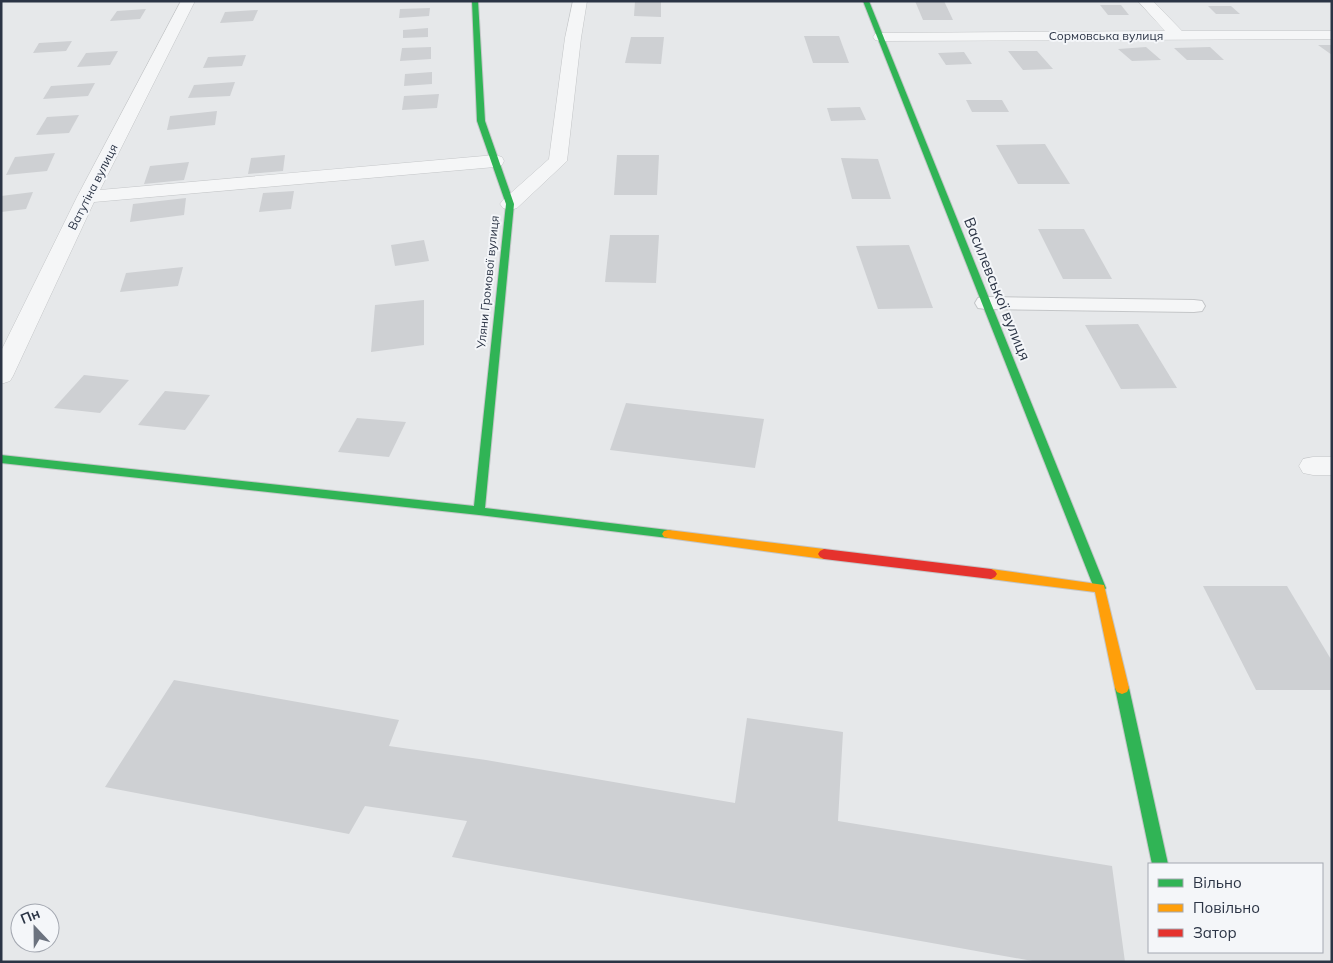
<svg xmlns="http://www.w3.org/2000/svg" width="1333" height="963" font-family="Mulish,sans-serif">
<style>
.building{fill:#ced0d3}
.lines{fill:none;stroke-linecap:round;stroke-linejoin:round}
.lane-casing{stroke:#c4c6c8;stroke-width:2}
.street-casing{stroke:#c4c6c8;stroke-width:1}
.fast-casing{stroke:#c4c6c8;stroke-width:2}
.slow-casing{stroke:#c4c6c8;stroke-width:2}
.jam-casing{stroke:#c4c6c8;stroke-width:2}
.lane{fill:#f5f6f7;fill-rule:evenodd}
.street{fill:#f5f6f7;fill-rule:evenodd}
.fast{fill:#30b455;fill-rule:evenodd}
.slow{fill:#ff9f0a;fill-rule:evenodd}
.jam{fill:#e5322d;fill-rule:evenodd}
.labels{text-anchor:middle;stroke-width:4;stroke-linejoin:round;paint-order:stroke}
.far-street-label{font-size:12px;fill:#2b3445;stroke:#f4f6f9}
.street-label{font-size:15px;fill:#2b3445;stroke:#f4f6f9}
</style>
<rect width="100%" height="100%" fill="#e6e8ea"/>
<g class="building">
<polygon points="635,1 661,1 661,17 634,16"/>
<polygon points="915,1 944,1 953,20 923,20"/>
<polygon points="1100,5 1121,5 1129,15 1108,15"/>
<polygon points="1208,6 1231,6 1240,14 1216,14"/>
<polygon points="430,8 429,16 399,18 400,9"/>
<polygon points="146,9 140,19 110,21 117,11"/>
<polygon points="258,10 253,21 220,23 225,12"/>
<polygon points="428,28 428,37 403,38 403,30"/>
<polygon points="804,36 839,36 849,63 813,63"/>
<polygon points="631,37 664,37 661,64 625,63"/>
<polygon points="72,41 66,51 33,53 39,43"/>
<polygon points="1318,45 1332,45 1332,55"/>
<polygon points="431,47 431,59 400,61 402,48"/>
<polygon points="1146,47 1161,60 1132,61 1118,49"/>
<polygon points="1210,47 1224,60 1187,60 1174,48"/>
<polygon points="118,51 110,65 77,67 86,53"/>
<polygon points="1008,51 1037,51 1053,69 1023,70"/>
<polygon points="964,52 972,64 946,65 938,53"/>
<polygon points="246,55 242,66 203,68 208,57"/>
<polygon points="432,72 432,84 404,86 405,74"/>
<polygon points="235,82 230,96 188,98 194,85"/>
<polygon points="95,83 88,96 43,99 51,86"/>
<polygon points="439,94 437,108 402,110 404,96"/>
<polygon points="966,100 1002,100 1009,112 972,112"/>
<polygon points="860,107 866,120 831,121 827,108"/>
<polygon points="217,111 215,125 167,130 170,116"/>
<polygon points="79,115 69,133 36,135 47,117"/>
<polygon points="1045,144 1070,184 1018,184 996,145"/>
<polygon points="55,153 47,171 6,175 15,157"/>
<polygon points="285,155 283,171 248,174 251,158"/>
<polygon points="617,155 659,155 657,195 614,195"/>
<polygon points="841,158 878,159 891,199 852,199"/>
<polygon points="189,162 184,180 144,184 150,166"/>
<polygon points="294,191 291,209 259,212 263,193"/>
<polygon points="33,192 26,209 1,212 1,196"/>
<polygon points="186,198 184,215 130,222 133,204"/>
<polygon points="1038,229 1084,229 1112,279 1063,279"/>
<polygon points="610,235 659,235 656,283 605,282"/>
<polygon points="424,240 429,261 395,266 391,245"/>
<polygon points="909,245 933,308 878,309 856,246"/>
<polygon points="183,267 178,286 120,292 126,273"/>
<polygon points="424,300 424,345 371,352 375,305"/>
<polygon points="1138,324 1177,388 1121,389 1085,325"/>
<polygon points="84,375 129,380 100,413 54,408"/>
<polygon points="165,391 210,395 185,430 138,425"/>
<polygon points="626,403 764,419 755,468 610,450"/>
<polygon points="357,418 406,422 389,457 338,452"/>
<polygon points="1203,586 1287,586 1332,661 1332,690 1256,690"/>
<polygon points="174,680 399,720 389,746 486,760 735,803 747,718 843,732 838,821 1112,866 1125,962 1038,962 452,857 467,821 365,806 349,834 105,787"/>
</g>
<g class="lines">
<g class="lane-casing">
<polygon id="lane" points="986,297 1194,300 1202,301 1205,306 1202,311 1194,312 986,309 978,308 975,303 978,298"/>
</g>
<g class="street-casing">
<g id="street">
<polygon points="181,1 195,1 100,190 495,155 502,157 504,161 502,165 495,167 94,202 13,376 10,381 1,384 1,351 77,197"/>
<polygon points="573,1 587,1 581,38 567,161 517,208 510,210 503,208 500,204 503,200 549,159 565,38"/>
<polygon points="1138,1 1153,1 1182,31 1332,31 1332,39 880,41 875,40 873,37 875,34 880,33 1165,31"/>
<polygon points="1313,457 1332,457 1332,475 1313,475 1303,473 1299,466 1303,459"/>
</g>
</g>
<g class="fast-casing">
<g id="fast">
<polygon points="472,1 478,1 485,121 514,204 485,508 668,530 672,531 674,534 672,537 668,538 479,515 1,463 1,455 474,506 506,204 477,121"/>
<polygon points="863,1 869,1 1106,588 1104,591 1100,593 1096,591 1094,588"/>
<polygon points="1122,682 1127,684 1129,688 1168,864 1152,864 1115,688 1117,684"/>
</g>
</g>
<g class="slow-casing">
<g id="slow">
<polygon points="668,530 824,549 828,551 830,554 828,557 824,559 668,538 664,537 662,534 664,531"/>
<polygon points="991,569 1104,585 1129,688 1127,692 1122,694 1117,692 1115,688 1095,592 991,579 987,577 985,574 987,571"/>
</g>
</g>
<g class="jam-casing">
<polygon id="jam" points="824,549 991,569 995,571 997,574 995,577 991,579 824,559 820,557 818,554 820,551"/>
</g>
<use href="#lane" class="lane"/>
<use href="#street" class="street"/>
<use href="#fast" class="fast"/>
<use href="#slow" class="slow"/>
<use href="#jam" class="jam"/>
</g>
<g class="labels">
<g class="far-street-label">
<text x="1106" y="40">Сормовська вулиця</text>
<text transform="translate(93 187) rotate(-63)" y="4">Ватутіна вулиця</text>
<text transform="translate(488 282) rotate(-84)" y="4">Уляни Громової вулиця</text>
</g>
<g class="street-label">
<text transform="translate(997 289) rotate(68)" y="5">Василевської вулиця</text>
</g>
</g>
<rect width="1333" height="963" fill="none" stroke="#2b3445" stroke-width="5"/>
<rect x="1148" y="863" width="175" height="90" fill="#f4f6f9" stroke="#a4a8b1"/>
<rect x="1158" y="879" width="25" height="8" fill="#30b455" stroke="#a4a8b1"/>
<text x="1193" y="888" font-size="15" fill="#2b3445">Вільно</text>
<rect x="1158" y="904" width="25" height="8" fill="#ff9f0a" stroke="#a4a8b1"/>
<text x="1193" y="913" font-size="15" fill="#2b3445">Повільно</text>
<rect x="1158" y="929" width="25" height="8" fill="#e5322d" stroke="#a4a8b1"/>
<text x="1193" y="938" font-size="15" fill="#2b3445">Затор</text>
<g transform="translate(35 928) rotate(338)"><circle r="24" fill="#f4f6f9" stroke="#a4a8b1"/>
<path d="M0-4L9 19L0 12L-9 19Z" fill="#6c737f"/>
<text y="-8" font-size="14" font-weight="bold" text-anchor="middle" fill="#2b3445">Пн</text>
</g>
</svg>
